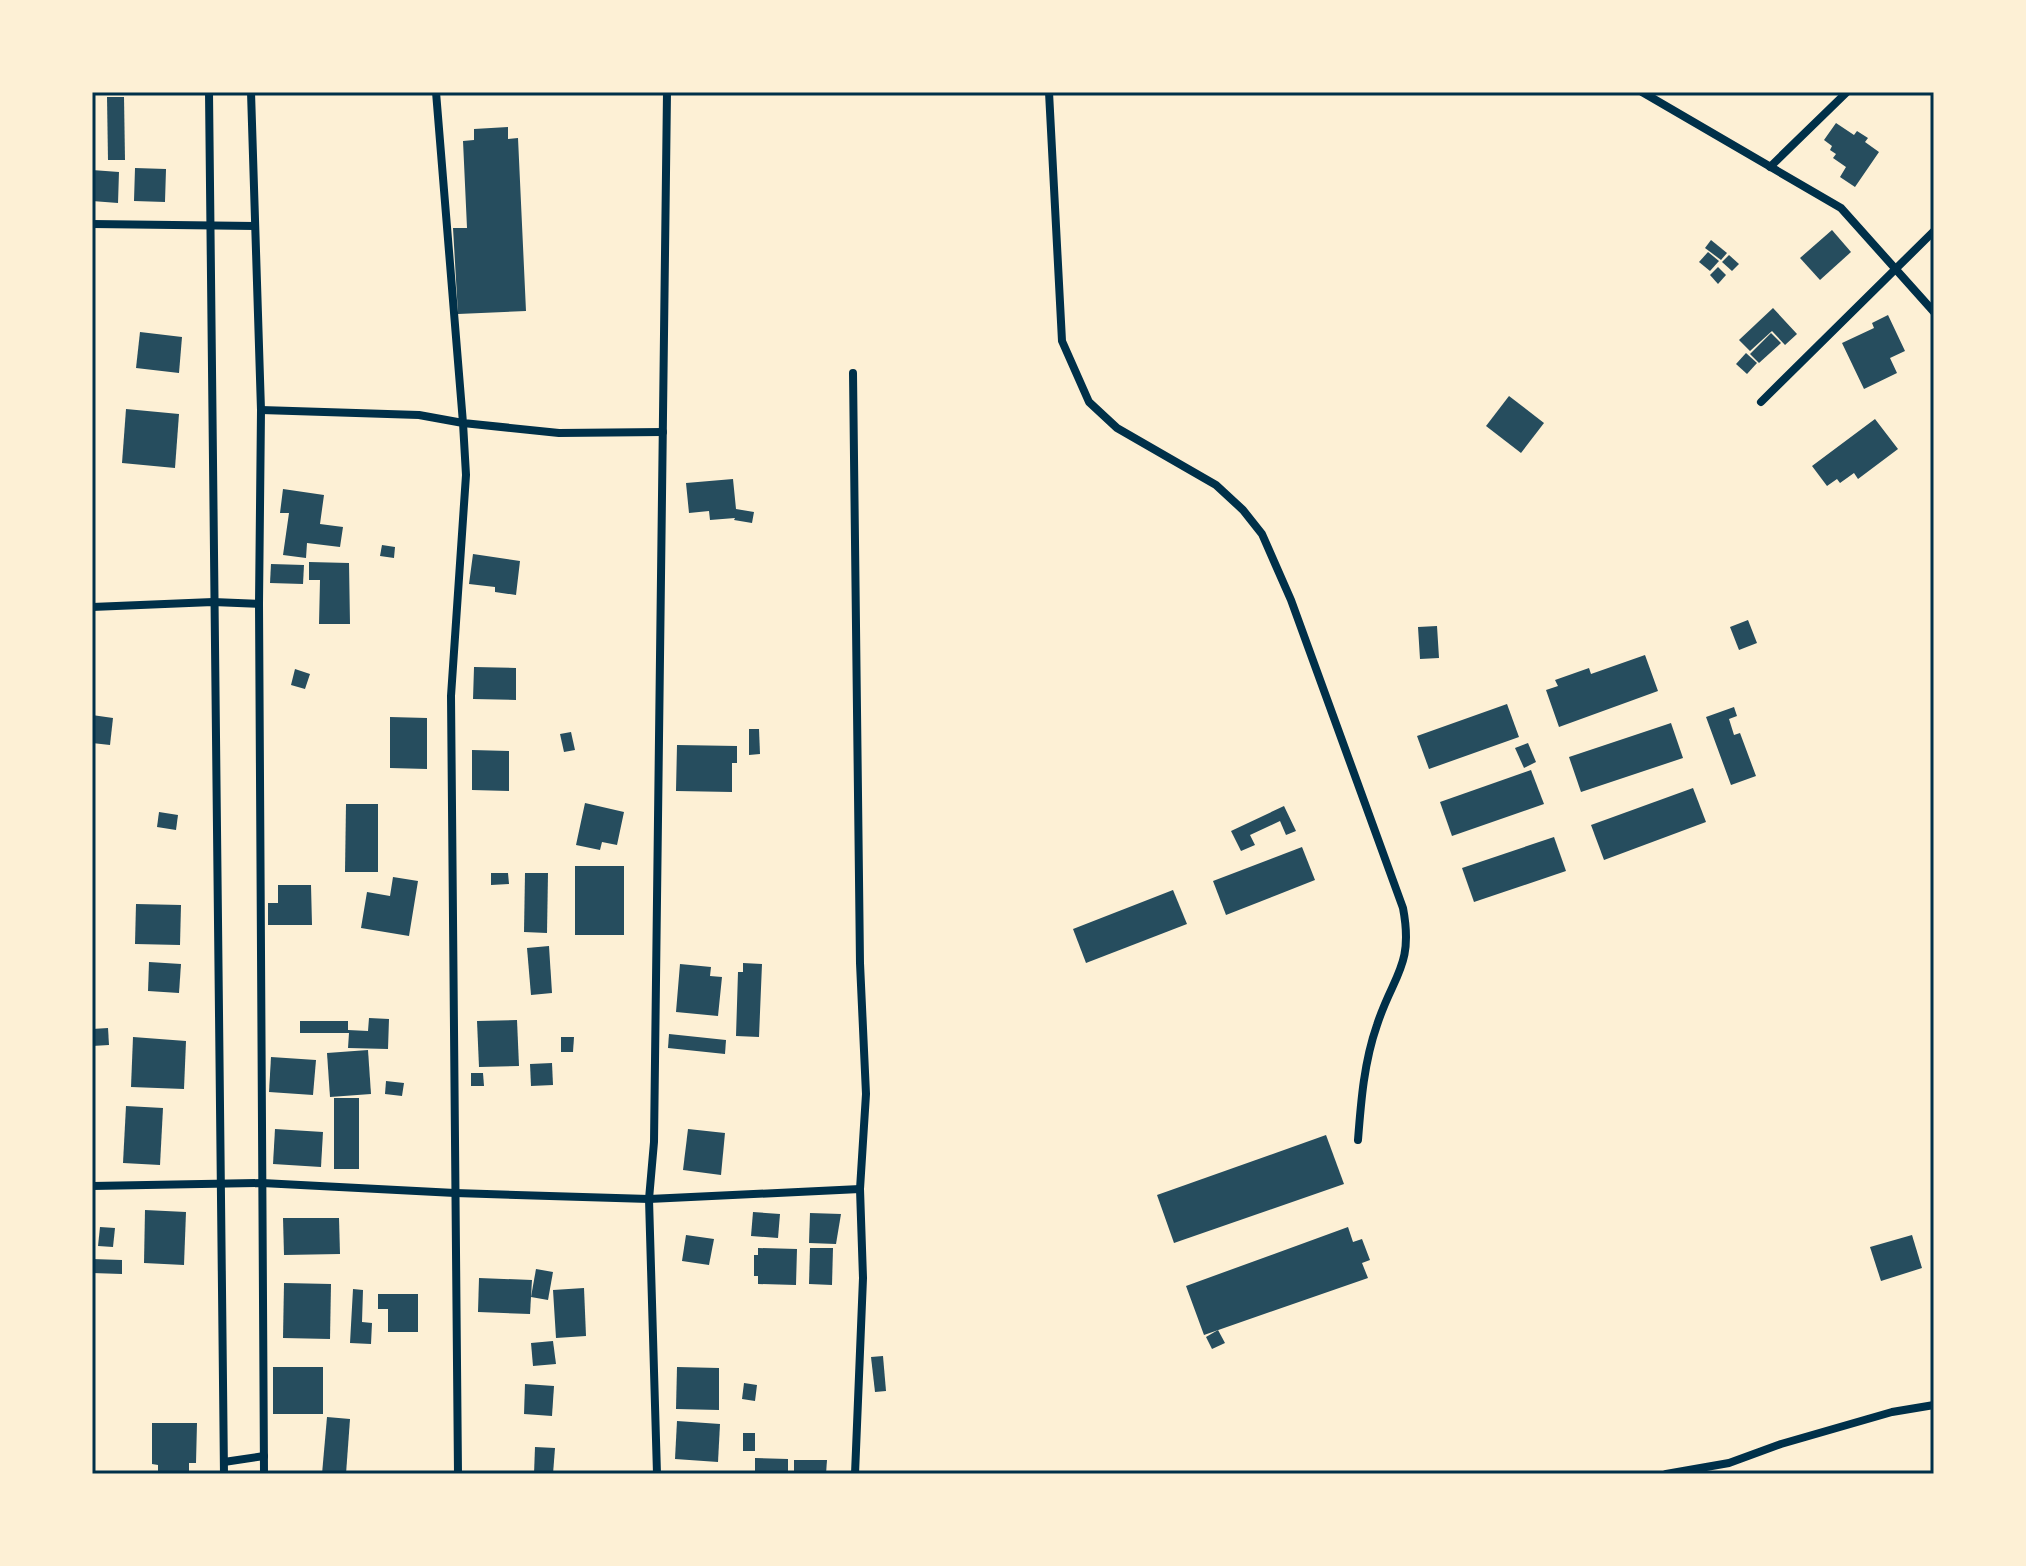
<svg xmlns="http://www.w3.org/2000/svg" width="2026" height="1566" font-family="Helvetica,sans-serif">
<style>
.building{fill:#264d5e}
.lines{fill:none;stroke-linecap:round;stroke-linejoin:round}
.minor{stroke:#003049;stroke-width:8}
.neatline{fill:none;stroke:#003049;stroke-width:3}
</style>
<rect width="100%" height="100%" fill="#fdf0d5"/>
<g class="building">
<polygon points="107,97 124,97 125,160 108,160"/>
<polygon points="1836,123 1854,135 1857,131 1868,138 1865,142 1879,152 1855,187 1840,177 1846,167 1833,158 1836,154 1830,150 1832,146 1824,140"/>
<polygon points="508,127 508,139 518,138 526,311 458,314 453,228 467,228 463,141 474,140 474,129"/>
<polygon points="135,168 166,169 165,202 134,201"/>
<polygon points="92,170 119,172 118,203 92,201"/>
<polygon points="1832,230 1851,252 1820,280 1800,258"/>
<polygon points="1711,240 1727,253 1721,260 1705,248"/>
<polygon points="1708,252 1719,261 1710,271 1699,262"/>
<polygon points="1729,255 1739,264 1732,271 1722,262"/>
<polygon points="1718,267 1726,275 1718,284 1710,275"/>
<polygon points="1773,308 1797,334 1785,345 1772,331 1750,351 1739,340"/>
<polygon points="1888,315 1905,351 1890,358 1897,373 1864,389 1842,343 1874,328 1872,323"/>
<polygon points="140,332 182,337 179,373 136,368"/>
<polygon points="1771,333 1781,343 1759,363 1750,354"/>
<polygon points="1746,353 1757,363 1747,374 1736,364"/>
<polygon points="1509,396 1544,423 1521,453 1486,426"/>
<polygon points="126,409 179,414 175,468 122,463"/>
<polygon points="1875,419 1898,449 1858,479 1854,473 1840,483 1837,479 1827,486 1812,466"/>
<polygon points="733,479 736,509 754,512 752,523 734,520 735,518 710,520 709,511 689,513 686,483"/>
<polygon points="283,489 324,495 320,524 343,527 340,547 307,543 306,558 283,555 289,513 280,513"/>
<polygon points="382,545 395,547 394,558 380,556"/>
<polygon points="473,554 520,561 516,595 495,592 495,587 469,584"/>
<polygon points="309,562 349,563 350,624 319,624 320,580 309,580"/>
<polygon points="271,564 304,565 303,584 270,583"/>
<polygon points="1748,620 1757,643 1739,650 1730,627"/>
<polygon points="1437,626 1439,658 1420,659 1418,627"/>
<polygon points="1645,655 1658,691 1559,727 1546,690 1558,686 1555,680 1589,668 1591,674"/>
<polygon points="474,667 516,668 516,700 473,699"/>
<polygon points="295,669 310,674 305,689 291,685"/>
<polygon points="1507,704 1519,737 1429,769 1417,736"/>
<polygon points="1734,707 1737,716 1729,719 1734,735 1740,733 1756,776 1731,785 1706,717"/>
<polygon points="92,715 113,718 110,745 92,743"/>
<polygon points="390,717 427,718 427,769 390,768"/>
<polygon points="1671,723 1683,758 1581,792 1569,757"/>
<polygon points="749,729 759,729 760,754 749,755"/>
<polygon points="571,732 575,750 564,752 560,734"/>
<polygon points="1528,743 1536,762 1524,768 1515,748"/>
<polygon points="677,745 737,746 737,763 732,763 732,792 676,791"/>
<polygon points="472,750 509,751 509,791 472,790"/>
<polygon points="1531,770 1544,804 1452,836 1440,802"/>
<polygon points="1693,788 1706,822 1604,860 1591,825"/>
<polygon points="585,803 624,812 617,845 602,842 600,850 576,845"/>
<polygon points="346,804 378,804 378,872 345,872"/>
<polygon points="1284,806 1296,831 1286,835 1280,821 1250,835 1255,845 1241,851 1231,831"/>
<polygon points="159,812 178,815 176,830 157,827"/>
<polygon points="1554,837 1566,871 1474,902 1462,868"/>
<polygon points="1302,847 1315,880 1226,915 1213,881"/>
<rect x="575" y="866" width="49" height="69"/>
<polygon points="491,873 508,873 509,884 491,885"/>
<polygon points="525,873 548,873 547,933 524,932"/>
<polygon points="393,877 418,881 409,936 361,928 367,892 390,896"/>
<polygon points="278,885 311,885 312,925 268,925 268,903 278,903"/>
<polygon points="1173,890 1187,924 1086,963 1073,929"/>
<polygon points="136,904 181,905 180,945 135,944"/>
<polygon points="549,946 552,993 531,995 527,948"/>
<polygon points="149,962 181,964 179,993 148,991"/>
<polygon points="743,963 762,964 759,1037 736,1036 738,972 743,972"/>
<polygon points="680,964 711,967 710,976 722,977 718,1016 676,1012"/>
<polygon points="369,1018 389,1019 388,1049 348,1048 349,1033 300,1033 300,1021 348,1021 348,1030 368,1031"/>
<polygon points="517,1020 519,1066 479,1067 477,1021"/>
<polygon points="108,1028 109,1045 92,1046 92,1029"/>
<polygon points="669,1034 726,1040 725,1054 668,1048"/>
<polygon points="133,1037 186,1041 184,1089 131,1087"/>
<polygon points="561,1037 574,1037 573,1052 561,1052"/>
<polygon points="368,1050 371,1094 330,1097 327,1053"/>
<polygon points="271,1057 316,1060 313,1095 269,1092"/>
<polygon points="552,1063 553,1085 531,1086 530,1064"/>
<polygon points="471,1073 483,1073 484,1086 471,1086"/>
<polygon points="386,1081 404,1083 402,1096 385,1094"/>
<rect x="334" y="1098" width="25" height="71"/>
<polygon points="126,1106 163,1108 160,1165 123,1163"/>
<polygon points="275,1129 323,1132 321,1167 273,1164"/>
<polygon points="688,1129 725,1133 721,1175 683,1170"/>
<polygon points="1326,1135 1344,1184 1174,1243 1157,1195"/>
<polygon points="145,1210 186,1212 184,1265 144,1263"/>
<polygon points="753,1212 780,1214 778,1238 751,1236"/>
<polygon points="810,1213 841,1214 836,1244 809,1243"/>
<polygon points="283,1218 339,1218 340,1254 284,1255"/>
<polygon points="100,1227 115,1228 113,1247 98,1246"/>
<polygon points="1348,1227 1353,1242 1362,1239 1370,1260 1362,1263 1368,1278 1204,1335 1186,1286"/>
<polygon points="686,1235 714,1239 709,1265 682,1261"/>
<polygon points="1912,1235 1922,1268 1881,1281 1870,1247"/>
<polygon points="758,1248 797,1249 796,1285 758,1284 758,1276 754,1276 754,1255 758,1255"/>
<polygon points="810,1248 833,1248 832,1285 809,1284"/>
<polygon points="92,1259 122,1260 122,1274 92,1273"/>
<polygon points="536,1269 553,1272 548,1300 531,1297"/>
<polygon points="479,1278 532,1280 530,1314 478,1312"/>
<polygon points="284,1283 331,1284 330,1339 283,1338"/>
<polygon points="584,1288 586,1336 556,1338 553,1290"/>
<polygon points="353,1289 363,1290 362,1322 372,1323 371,1344 350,1343"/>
<polygon points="378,1294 418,1294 418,1332 388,1332 388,1309 378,1309"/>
<polygon points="1218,1330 1225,1343 1212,1349 1206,1337"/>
<polygon points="553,1341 556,1364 533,1366 531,1343"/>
<polygon points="883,1356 886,1391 875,1392 871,1357"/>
<rect x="273" y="1367" width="50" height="47"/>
<polygon points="677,1367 719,1368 719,1410 676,1409"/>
<polygon points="744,1383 757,1385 755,1401 742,1399"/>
<polygon points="525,1384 554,1386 552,1416 524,1414"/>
<polygon points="327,1417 350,1419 346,1474 322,1474"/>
<polygon points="677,1421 720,1424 718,1462 675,1459"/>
<polygon points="152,1423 197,1423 196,1463 189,1463 189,1474 158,1474 158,1465 152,1464"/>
<rect x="743" y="1433" width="12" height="18"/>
<polygon points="535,1447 555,1448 553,1474 534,1474"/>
<polygon points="755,1458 788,1459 788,1474 755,1474"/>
<polygon points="794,1460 827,1460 826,1474 794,1474"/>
</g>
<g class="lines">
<g class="minor">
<polyline points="209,92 224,1474"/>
<polyline points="251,92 261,410 259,604 264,1474"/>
<polyline points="436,92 463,423 559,433 663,432"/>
<path d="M1049,92L1062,341L1089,402L1117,428L1216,485L1243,510L1262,534L1291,600L1403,908C1414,966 1393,975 1377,1025C1364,1062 1361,1101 1358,1140"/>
<polyline points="1642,92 1841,208 1934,312"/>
<polyline points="1770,167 1847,92"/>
<polyline points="92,224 255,226"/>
<polyline points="853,373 860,963 866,1094 860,1189 863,1278 855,1474"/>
<polyline points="1761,402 1934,231"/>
<polyline points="261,410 419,415 463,423 466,475 451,696 458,1474"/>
<polyline points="92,607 213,602 259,604"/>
<polyline points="92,1186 262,1183 455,1193 649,1199 860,1189"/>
<polyline points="224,1462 264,1456"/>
<polyline points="657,1474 649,1199 654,1142 667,92"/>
<polyline points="1666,1474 1729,1463 1781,1444 1892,1412 1934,1405"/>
</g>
</g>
<rect width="2026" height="1566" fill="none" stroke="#fdf0d5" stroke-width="188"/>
<rect x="94" y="94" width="1838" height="1378" class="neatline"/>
</svg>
